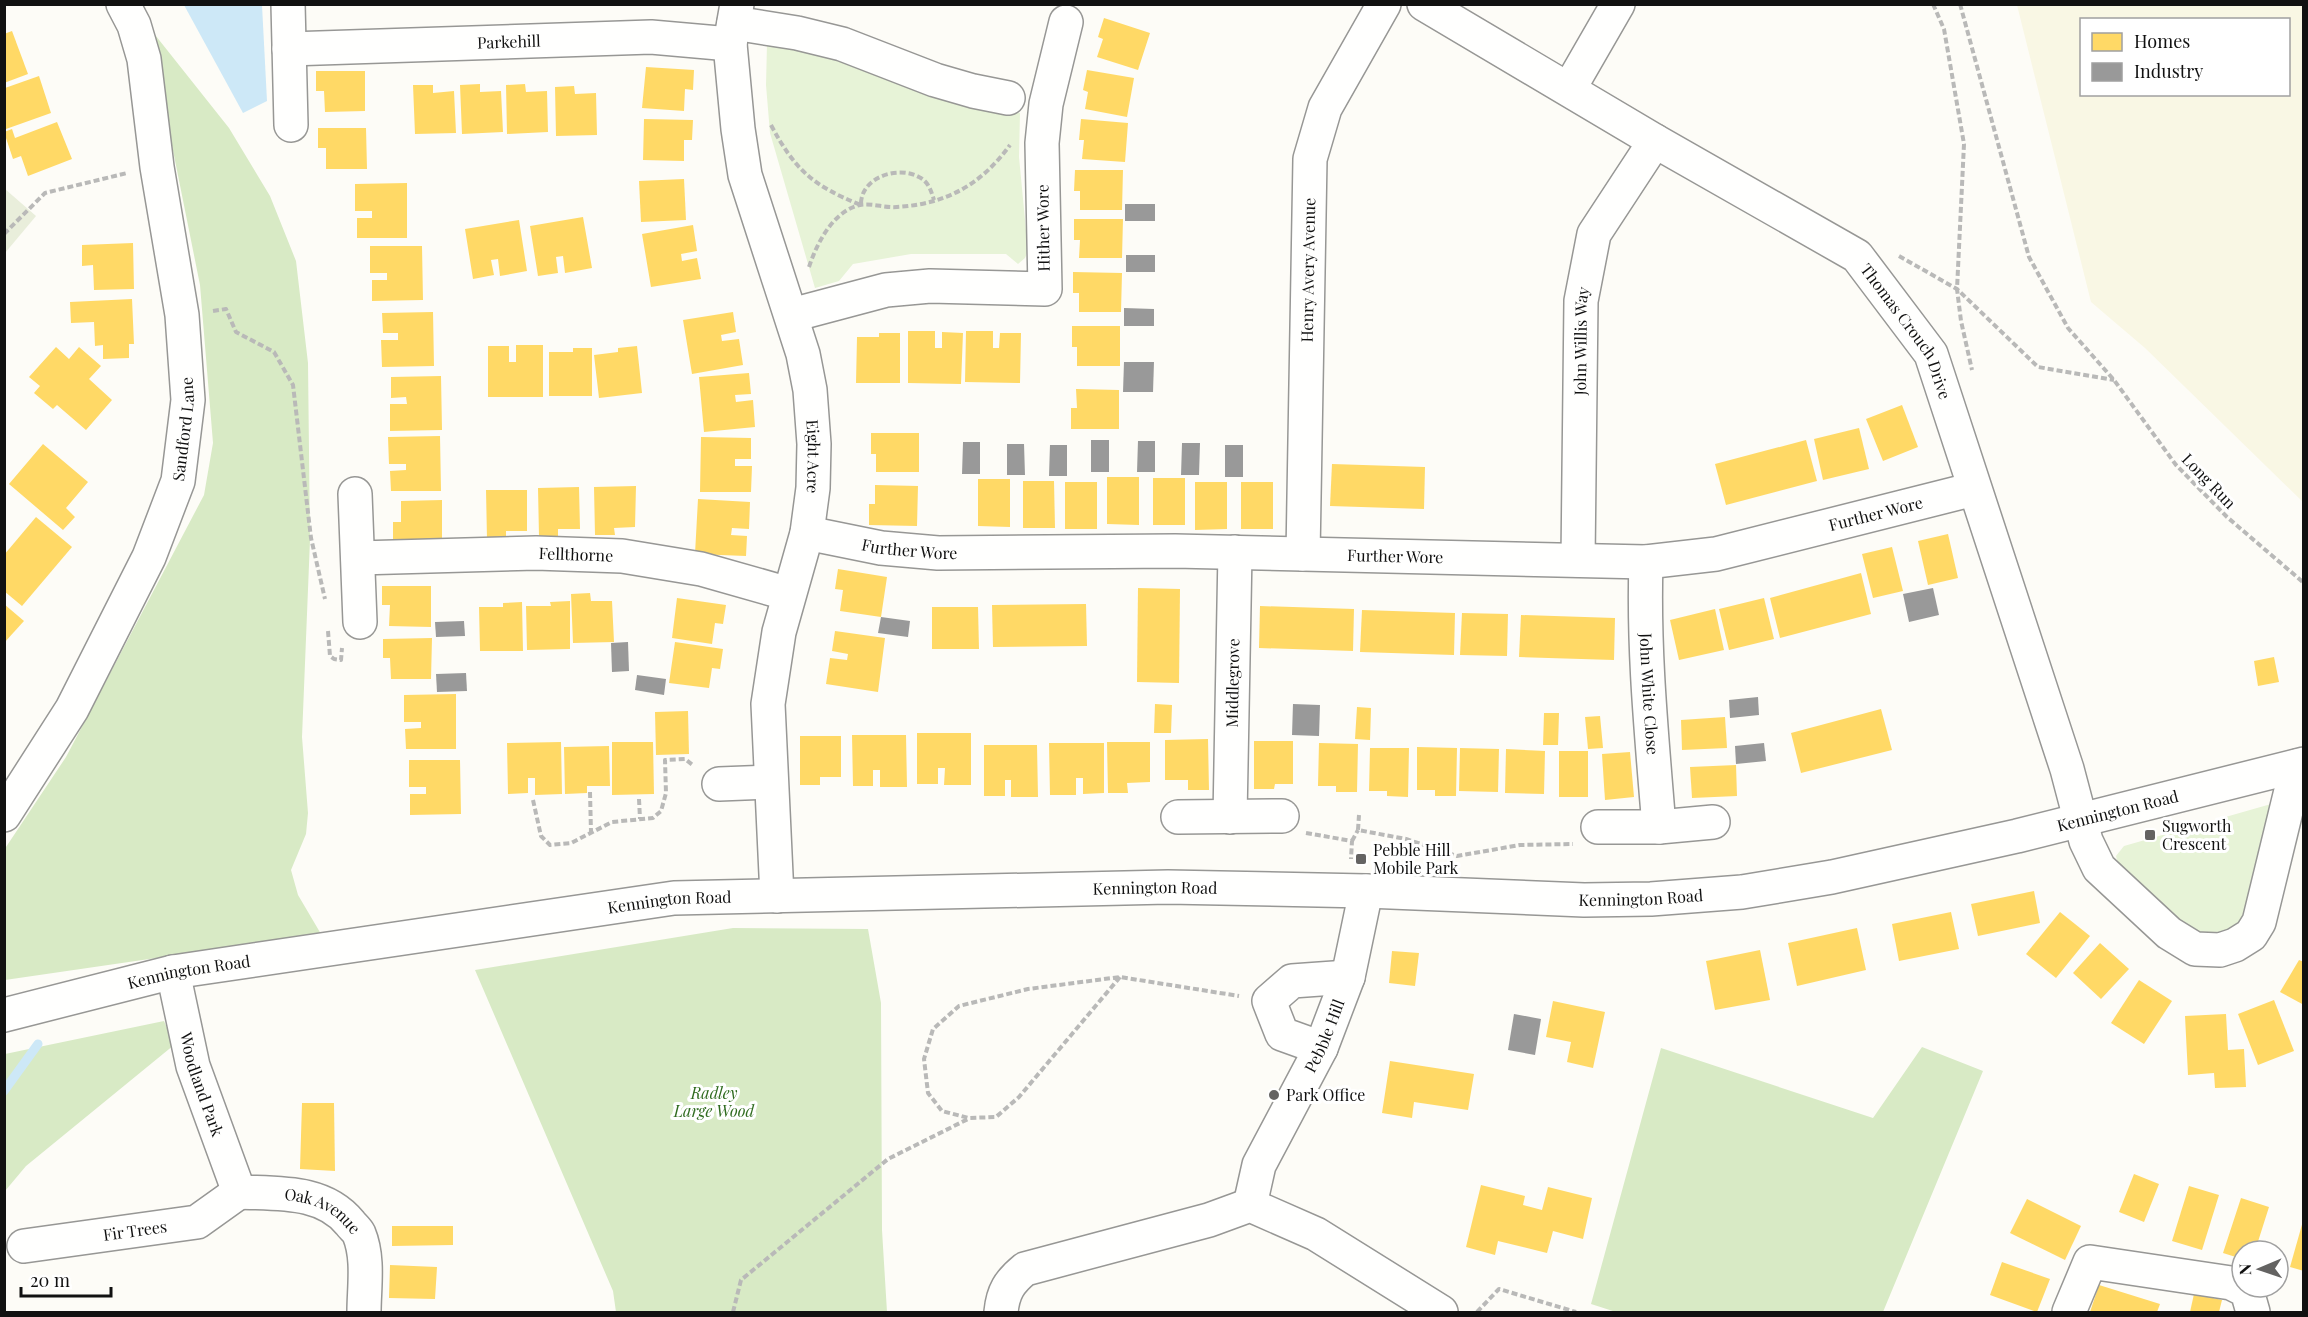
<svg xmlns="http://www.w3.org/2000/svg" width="2308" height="1317" font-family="'Playfair Display',serif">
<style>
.farmland{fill:#f9f7e4;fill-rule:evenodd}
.green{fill:#e7f3d7}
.forest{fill:#d8eac5}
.cemetery{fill:#e9eedb}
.water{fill:#cde8f7}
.homes{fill:#ffd966}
.industry{fill:#999}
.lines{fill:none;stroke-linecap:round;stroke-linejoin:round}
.stream{stroke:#cde8f7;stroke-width:9}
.minor-casing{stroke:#979795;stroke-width:36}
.path{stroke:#b9b9b8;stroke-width:4;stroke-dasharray:6 3;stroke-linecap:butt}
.minor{stroke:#fffffe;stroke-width:33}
.poi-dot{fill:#646362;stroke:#fff;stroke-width:2}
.labels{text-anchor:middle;stroke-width:6;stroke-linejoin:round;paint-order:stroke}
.street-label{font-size:16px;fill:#111;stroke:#fff}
.poi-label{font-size:16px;fill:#111;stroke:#fff;text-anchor:start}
.park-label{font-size:16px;font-style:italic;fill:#2f6b1f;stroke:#fff}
</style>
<rect width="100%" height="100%" fill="#fdfcf7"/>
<path class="farmland" d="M2017,5H2303V502L2145,348L2091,302ZM2082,20H2288V94H2082Z"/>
<g class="green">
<polygon points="767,44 841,60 966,100 1020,113 1019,157 1028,251 1025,258 1018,264 1006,254 911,254 853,264 839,281 815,288 770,133 766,85"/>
<polygon points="2278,802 2254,907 2230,934 2194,934 2121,877 2116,856 2124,846"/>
</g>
<g class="forest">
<polygon points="148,26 229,128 270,196 296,261 308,363 310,540 302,737 308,813 306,834 291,870 298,895 321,934 5,980 4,850 66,757 204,495 213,443 200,285"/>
<polygon points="733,928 868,929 881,1003 882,1230 887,1312 616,1312 613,1291 475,970"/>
<polygon points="164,1021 174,1045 26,1166 5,1191 5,1054"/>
<polygon points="1922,1047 1983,1071 1883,1312 1616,1312 1591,1304 1661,1048 1873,1118"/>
</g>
<polygon class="cemetery" points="5,189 36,216 5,253"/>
<polygon class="water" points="184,5 262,5 267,101 243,113"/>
<g class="homes">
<polygon points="1104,18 1150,33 1138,70 1097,57 1103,39 1098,37"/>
<polygon points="12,31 28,74 4,83 4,34"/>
<polygon points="646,67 694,70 693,90 685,89 684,111 642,108"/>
<polygon points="1087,70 1134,78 1127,117 1085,109 1088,92 1083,90"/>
<polygon points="316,71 365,71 365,111 325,112 324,91 316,91"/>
<polygon points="39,76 51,113 6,129 5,88"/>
<polygon points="480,84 480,92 501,91 503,132 462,134 460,85"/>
<polygon points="525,84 526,92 547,91 548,132 507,134 506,85"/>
<polygon points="413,85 433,85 433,93 454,91 456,133 415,134"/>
<polygon points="574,86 575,94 596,93 597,135 556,136 555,87"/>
<polygon points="644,119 693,120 692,140 684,140 684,161 643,160"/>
<polygon points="1081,119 1128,123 1125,162 1082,159 1084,140 1079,140"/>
<polygon points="57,122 72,159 28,176 21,156 13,159 4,132 12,129 15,138"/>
<polygon points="318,128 366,128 367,169 326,169 326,148 318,148"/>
<polygon points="1075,170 1123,170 1122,210 1080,210 1080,191 1074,191"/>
<polygon points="684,179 686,220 641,222 639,181"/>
<polygon points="407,183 407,238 357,238 357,218 372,218 372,211 355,211 355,184"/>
<polygon points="583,217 592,268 565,273 563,256 556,257 558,273 538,276 530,226"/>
<polygon points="1074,219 1123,219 1122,258 1079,258 1080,240 1074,240"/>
<polygon points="519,220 527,271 500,276 498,259 491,260 494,275 473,279 465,229"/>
<polygon points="693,225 697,251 681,254 682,261 697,258 701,279 651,287 642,234"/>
<polygon points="133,243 134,289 94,290 93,265 82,266 82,245"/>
<polygon points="370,246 422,246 423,300 372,301 372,280 387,280 387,273 370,273"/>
<polygon points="1073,272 1122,273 1121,312 1079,312 1079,293 1073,293"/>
<polygon points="132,299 134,344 129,344 129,358 103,359 103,345 95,346 94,322 71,323 70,302"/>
<polygon points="433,312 434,366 382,367 381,340 398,340 398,333 383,333 382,313"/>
<polygon points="733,312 736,332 721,335 722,341 739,339 743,365 692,374 683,320"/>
<polygon points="1072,326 1120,326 1120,366 1077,366 1077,347 1072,347"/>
<polygon points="908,331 935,331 935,348 942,348 942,332 963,333 961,384 908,383"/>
<polygon points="966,331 993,331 993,348 999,348 1000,333 1021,333 1020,383 965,382"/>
<polygon points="879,333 900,333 900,383 856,383 857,337 879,337"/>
<polygon points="516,345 543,345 543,397 488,397 488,346 509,346 509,362 516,362"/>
<polygon points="637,346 642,393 599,398 594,355 618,352 618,348"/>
<polygon points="56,347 69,359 79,347 101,366 89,379 112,400 86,430 57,405 53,409 34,393 40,386 29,377"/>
<polygon points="573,348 592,348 592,396 549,396 549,352 573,352"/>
<polygon points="749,373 751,394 735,395 736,402 753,400 755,427 704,432 699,377"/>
<polygon points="441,376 442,430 390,431 390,404 407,404 406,397 391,398 391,377"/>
<polygon points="1076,389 1119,390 1119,429 1071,429 1071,408 1077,408"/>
<polygon points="1902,405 1918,447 1883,461 1866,419"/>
<polygon points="1859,428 1869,469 1823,480 1814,439"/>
<polygon points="871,433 919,433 919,472 876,472 876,454 871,454"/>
<polygon points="440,436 441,491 391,491 390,471 406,470 406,464 389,464 388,437"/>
<polygon points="701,437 751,438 751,459 735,459 735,466 752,466 751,492 700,492"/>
<polygon points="1806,440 1817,481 1726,505 1715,464"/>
<polygon points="43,444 88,482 66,508 75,517 63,530 9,484"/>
<polygon points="1332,464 1425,467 1424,509 1330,506"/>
<polygon points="1107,477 1139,477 1139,525 1107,524"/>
<rect x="1153" y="478" width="32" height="47"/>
<polygon points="978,479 1010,479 1010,527 978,526"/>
<polygon points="1023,481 1054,481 1055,528 1023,528"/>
<rect x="1065" y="482" width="32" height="47"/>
<polygon points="1195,482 1227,482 1227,529 1195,530"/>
<rect x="1241" y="482" width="32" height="47"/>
<polygon points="875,485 918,486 917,526 869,525 869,504 875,504"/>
<polygon points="636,486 635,527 614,528 615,535 595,535 594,487"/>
<polygon points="579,487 580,529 558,529 558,536 539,536 538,488"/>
<polygon points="486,490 527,490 527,531 506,531 506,539 487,539"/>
<polygon points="698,499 750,502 749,529 732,528 731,535 747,536 746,556 695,554"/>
<polygon points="442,500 442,541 393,542 393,522 401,522 401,501"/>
<polygon points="36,517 72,547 22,606 4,591 4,555"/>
<polygon points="1948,534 1958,578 1928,585 1918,541"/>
<polygon points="1892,547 1903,591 1873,598 1862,554"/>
<polygon points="838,569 887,577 881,617 840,611 843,590 835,589"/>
<polygon points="1861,573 1871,614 1780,638 1770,598"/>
<polygon points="382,586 431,586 431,627 389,626 390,605 382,605"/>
<polygon points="1138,588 1180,589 1179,683 1137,682"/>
<polygon points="590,593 591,601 612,601 614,642 573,643 571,594"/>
<polygon points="677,598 726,605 723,624 715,623 712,644 672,638"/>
<polygon points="1764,598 1774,639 1729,650 1719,609"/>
<polygon points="570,601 570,649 527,650 526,606 551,606 550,602"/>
<polygon points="522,602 523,651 480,651 479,607 503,607 503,603"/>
<polygon points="4,604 24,621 4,643"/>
<polygon points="1086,604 1087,646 993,647 992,605"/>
<polygon points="1260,606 1354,609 1353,651 1259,648"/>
<polygon points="932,607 978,607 979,649 932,649"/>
<polygon points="1715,609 1724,650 1679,660 1670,620"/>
<polygon points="1362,610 1455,613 1454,655 1360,652"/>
<polygon points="1462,613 1508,614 1507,656 1460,655"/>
<polygon points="1521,615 1615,618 1614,660 1519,657"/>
<polygon points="835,631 885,638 878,692 826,684 830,658 847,660 848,654 832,651"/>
<polygon points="432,638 431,679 391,679 390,658 383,658 383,639"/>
<polygon points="675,642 723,649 720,669 712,668 709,688 669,683"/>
<polygon points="2274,657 2279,682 2258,686 2254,661"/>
<polygon points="456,694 456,749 406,749 405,729 421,728 421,722 404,722 404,695"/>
<polygon points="1155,704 1172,705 1171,733 1154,733"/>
<polygon points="1357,707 1371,708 1370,740 1355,739"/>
<polygon points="1881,709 1892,750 1801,773 1791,733"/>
<polygon points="688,711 689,754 656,755 655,712"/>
<polygon points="1544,713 1559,713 1558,745 1543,745"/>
<polygon points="1600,716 1603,748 1588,749 1585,717"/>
<polygon points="1725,717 1727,748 1682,750 1681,720"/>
<polygon points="917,733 971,733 971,785 944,785 945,768 938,768 938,784 917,784"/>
<polygon points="852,735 906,735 907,787 880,787 880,770 873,770 873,786 853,786"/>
<polygon points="800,736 841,736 841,777 820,777 820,785 800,785"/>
<polygon points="1208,739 1209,790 1188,790 1188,780 1165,780 1165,740"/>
<polygon points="1254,741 1293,741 1293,784 1275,784 1274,789 1254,789"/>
<polygon points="561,742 562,794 535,795 535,778 528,778 528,793 508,794 507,743"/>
<polygon points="612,742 653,742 654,794 612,795"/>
<polygon points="1107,742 1150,742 1150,782 1127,783 1128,793 1108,793"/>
<polygon points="1049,743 1104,743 1104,793 1083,794 1083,778 1076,778 1076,795 1050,795"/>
<polygon points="1319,743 1358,744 1357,792 1336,792 1336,786 1318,786"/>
<polygon points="984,745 1037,745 1038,797 1011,797 1011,780 1005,780 1005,796 984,796"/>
<polygon points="609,746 610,786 587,786 587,793 565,794 564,747"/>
<polygon points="1417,747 1457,748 1456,796 1435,796 1435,790 1417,790"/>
<polygon points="1370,748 1409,748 1408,797 1387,796 1387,791 1369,791"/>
<polygon points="1460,748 1499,749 1498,792 1459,791"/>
<polygon points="1506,749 1545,751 1544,794 1505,793"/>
<rect x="1559" y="751" width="29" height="46"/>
<polygon points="1630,752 1634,797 1605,800 1602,754"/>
<polygon points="409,760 460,760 461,814 410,815 410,794 426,794 426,787 409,787"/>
<polygon points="1736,765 1737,796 1692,798 1690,767"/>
<polygon points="2034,891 2040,923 1978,936 1971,904"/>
<polygon points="1951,912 1959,949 1899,961 1892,924"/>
<polygon points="2060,912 2090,936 2056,978 2026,954"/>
<polygon points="1857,928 1866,970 1797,986 1788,943"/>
<polygon points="2100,943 2129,969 2101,999 2073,973"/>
<polygon points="1760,950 1770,1000 1715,1010 1706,961"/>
<polygon points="1392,951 1419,953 1415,986 1389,983"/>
<polygon points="2299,960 2304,962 2304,1005 2280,992"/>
<polygon points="2139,980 2172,1001 2144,1044 2111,1023"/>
<polygon points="2274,1000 2294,1051 2258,1065 2238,1014"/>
<polygon points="1553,1001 1605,1012 1593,1068 1567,1062 1571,1042 1546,1037"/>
<polygon points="2226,1014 2228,1050 2244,1049 2246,1087 2215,1088 2214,1073 2188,1075 2185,1016"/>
<polygon points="1390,1061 1474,1074 1468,1110 1414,1102 1412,1118 1382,1113"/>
<polygon points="302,1103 334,1103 335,1171 300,1169"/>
<polygon points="2134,1174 2159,1184 2144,1222 2119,1212"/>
<polygon points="1481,1185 1525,1196 1523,1205 1542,1210 1548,1187 1592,1198 1583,1239 1553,1231 1547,1253 1498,1241 1495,1255 1466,1247"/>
<polygon points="2189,1186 2219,1195 2202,1250 2172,1241"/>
<polygon points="2241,1198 2269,1207 2255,1251 2242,1251 2242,1259 2223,1253"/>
<polygon points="2027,1199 2081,1226 2065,1260 2010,1233"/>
<polygon points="2303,1221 2304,1221 2304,1271 2290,1267"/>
<polygon points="392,1226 453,1226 453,1245 392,1246"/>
<polygon points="2002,1262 2050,1279 2037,1312 1990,1295"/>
<polygon points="390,1265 437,1267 435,1299 389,1298"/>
<polygon points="2099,1285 2160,1304 2157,1312 2090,1312"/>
<polygon points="2194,1294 2222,1300 2219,1312 2190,1312"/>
</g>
<g class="industry">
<rect x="1125" y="204" width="30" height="17"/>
<rect x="1126" y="255" width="29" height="17"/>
<polygon points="1124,308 1154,309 1154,326 1124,326"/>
<polygon points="1124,362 1154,362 1153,392 1123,392"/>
<rect x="1091" y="440" width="18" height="32"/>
<polygon points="1138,441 1155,441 1155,472 1137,472"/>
<polygon points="963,442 980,442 980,474 962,474"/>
<polygon points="1182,443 1200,443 1199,475 1181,475"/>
<polygon points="1007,444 1024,444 1025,475 1007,475"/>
<polygon points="1050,445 1067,445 1067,476 1049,476"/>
<rect x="1225" y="445" width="18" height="32"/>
<polygon points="1933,588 1939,615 1909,622 1903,594"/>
<polygon points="881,617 910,621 908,637 878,633"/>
<polygon points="464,621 465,636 436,637 435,622"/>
<polygon points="628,642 629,671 612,672 611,643"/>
<polygon points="466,673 467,691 437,692 436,674"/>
<polygon points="637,675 666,679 664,695 635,690"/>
<polygon points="1758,697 1759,715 1730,718 1729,700"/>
<polygon points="1293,704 1320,705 1319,736 1292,735"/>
<polygon points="1764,743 1766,761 1736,764 1735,746"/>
<polygon points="1514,1014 1541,1019 1535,1055 1508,1050"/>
</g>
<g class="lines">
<polyline class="stream" points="4,1091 38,1044"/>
<g class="minor-casing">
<g id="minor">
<polyline points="288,4 291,125"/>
<path id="s1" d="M737,4L730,44L738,129L745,175L803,354L810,390L814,444L813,488L807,533L779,632L768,704L777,896"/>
<path id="s2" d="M1424,4L1655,141L1857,256L1931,354L2067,769L2086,841L2099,868L2169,933L2195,949L2220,950L2235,945L2251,935L2259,922L2297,766"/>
<polyline points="734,23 797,33 842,44 935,80 973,91 1008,98"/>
<path id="s3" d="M289,49L651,37L730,44"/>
<polyline points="1569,89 1618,4"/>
<polyline points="792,315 886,290 930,286 1045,289 1042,143 1046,104 1066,22"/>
<polyline points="355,494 360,622"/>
<path id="s4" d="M807,533L881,548L938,553L1175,551L1646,562L1716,554L1974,489"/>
<path id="s5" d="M1303,554L1310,159L1325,108L1384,4"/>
<path id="s6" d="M358,558L536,553L622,556L701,569L789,594"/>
<path id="s7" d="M1578,560L1581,301L1594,234L1655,141"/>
<path id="s8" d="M1646,562C1643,651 1652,739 1659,827"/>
<polyline points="719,784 771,782"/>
<path id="s9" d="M4,815L72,709L149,557L178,481L188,400L182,315L157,167L144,59L134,25L123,4"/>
<polyline points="1178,817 1282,816"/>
<path id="s10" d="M1230,817L1235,552"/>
<polyline points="1598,827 1659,827 1713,822"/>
<path id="s11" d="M173,972L193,1066L239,1192"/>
<path id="s12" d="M4,1015L173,972L674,898L1168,887L1366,891L1584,900L1651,899L1742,892L1832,877L2017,836L2304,764"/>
<polyline points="1321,1048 1282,1034 1269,1001 1292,981 1348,977"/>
<path id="s13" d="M239,1192C279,1194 323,1190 350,1223C353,1227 357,1230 359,1234C369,1258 364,1288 364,1312"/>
<path id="s14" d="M1250,1205L1259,1165L1321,1048L1348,977L1366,891"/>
<path id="s15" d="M24,1246L197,1222L239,1192"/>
<path d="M1001,1312C1003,1292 1009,1282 1025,1269L1209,1220L1250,1205L1316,1234L1441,1312"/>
<polyline points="2069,1312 2090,1262 2231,1283 2247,1291 2253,1312"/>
</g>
</g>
<g class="path">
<polyline points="1933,4 1944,29 1964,144 1957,289 1961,321 1972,370"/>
<polyline points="1960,4 2029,257 2068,328 2114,380 2176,465 2227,517 2304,583"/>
<path d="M771,125C795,170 813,186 861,205C860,178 897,165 919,177C929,182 931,191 934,200"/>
<polyline points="4,234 45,193 127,173"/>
<polyline points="1899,256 1957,289 2038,367 2114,380"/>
<path d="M809,267C817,243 833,211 860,205C872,203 885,208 897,207C946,204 981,185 1010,145"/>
<polyline points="213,311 226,309 236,332 274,352 293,385 311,538 325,599"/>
<polyline points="328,631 330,656 334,659 341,660 342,648"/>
<polyline points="590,792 591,832"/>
<polyline points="639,799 640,819"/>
<polyline points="533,800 541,836 550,845 571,843 612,822 653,818 661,811 666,793 665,760 685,759 694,766"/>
<polyline points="1359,815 1358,830 1406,839 1457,856 1520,845 1573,844"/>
<polyline points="1306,833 1352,841 1351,859"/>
<polyline points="1352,841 1358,830"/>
<polyline points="1120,977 1019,1097 996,1117 969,1118 942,1111 928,1093 924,1059 933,1029 959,1006 1028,989 1120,977 1239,996"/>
<polyline points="733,1312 741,1280 888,1159 968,1119"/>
<polyline points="1477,1312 1499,1289 1576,1312"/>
</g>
<use href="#minor" class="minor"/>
</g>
<g class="poi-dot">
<rect x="2144" y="829" width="12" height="12" rx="3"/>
<rect x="1355" y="853" width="12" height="12" rx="3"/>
<circle cx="1274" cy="1095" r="6"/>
</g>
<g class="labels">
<g class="street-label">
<text dy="6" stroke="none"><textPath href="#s3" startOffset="220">Parkehill</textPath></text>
<text transform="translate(1043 228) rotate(-91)" y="6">Hither Wore</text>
<text dy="6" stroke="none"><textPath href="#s5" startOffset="284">Henry Avery Avenue</textPath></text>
<text dy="6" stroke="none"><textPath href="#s2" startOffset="592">Thomas Crouch Drive</textPath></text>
<text dy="6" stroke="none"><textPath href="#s7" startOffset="219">John Willis Way</textPath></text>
<text dy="6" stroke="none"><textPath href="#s9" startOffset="430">Sandford Lane</textPath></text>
<text dy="6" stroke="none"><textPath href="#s1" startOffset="464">Eight Acre</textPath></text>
<text transform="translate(2209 481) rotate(46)" y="6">Long Run</text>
<text dy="6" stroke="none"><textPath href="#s4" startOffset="1076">Further Wore</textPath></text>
<text dy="6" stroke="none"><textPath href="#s4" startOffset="104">Further Wore</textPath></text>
<text dy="6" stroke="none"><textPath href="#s6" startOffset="218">Fellthorne</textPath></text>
<text dy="6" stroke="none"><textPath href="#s4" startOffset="590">Further Wore</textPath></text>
<text dy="6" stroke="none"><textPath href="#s10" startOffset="134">Middlegrove</textPath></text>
<text dy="6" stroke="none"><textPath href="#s8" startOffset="132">John White Close</textPath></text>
<text dy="6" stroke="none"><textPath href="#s12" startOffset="2134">Kennington Road</textPath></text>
<text dy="6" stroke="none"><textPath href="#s12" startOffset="1162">Kennington Road</textPath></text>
<text dy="6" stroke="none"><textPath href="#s12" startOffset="1648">Kennington Road</textPath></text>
<text dy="6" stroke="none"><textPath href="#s12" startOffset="676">Kennington Road</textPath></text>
<text dy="6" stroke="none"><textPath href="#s12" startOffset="190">Kennington Road</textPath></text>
<text dy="6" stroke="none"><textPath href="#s14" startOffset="186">Pebble Hill</textPath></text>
<text dy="6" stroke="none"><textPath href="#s11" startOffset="116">Woodland Park</textPath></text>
<text dy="6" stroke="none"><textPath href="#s13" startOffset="88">Oak Avenue</textPath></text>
<text dy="6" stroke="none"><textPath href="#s15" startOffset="112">Fir Trees</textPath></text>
</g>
<g class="poi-label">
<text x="2162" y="832">Sugworth<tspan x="2162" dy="18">Crescent</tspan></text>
<text x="1373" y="856">Pebble Hill<tspan x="1373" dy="18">Mobile Park</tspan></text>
<text x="1286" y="1101">Park Office</text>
</g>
<g class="park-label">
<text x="714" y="1099">Radley<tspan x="714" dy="18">Large Wood</tspan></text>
</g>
</g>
<rect width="2308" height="1317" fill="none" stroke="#111111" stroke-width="12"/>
<rect x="2080" y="18" width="210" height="78" fill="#ffffff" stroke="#a0a0a0" stroke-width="1.5"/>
<rect x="2092" y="33" width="30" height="18" fill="#ffd966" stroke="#a0a0a0" stroke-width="1.5"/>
<text x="2134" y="48" font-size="18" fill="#111111">Homes</text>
<rect x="2092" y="63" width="30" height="18" fill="#999999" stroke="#a0a0a0" stroke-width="1.5"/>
<text x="2134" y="78" font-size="18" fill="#111111">Industry</text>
<g transform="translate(2260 1269) rotate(268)"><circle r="28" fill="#ffffff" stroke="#a0a0a0" stroke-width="1.5"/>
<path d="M0-4.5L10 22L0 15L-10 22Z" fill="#646362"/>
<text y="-9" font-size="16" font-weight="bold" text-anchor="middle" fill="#111111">N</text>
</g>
<path d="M21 1287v9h90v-9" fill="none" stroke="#111111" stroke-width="3"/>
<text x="30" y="1287" font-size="18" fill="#111111" stroke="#ffffff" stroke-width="4.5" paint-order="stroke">20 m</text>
</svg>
